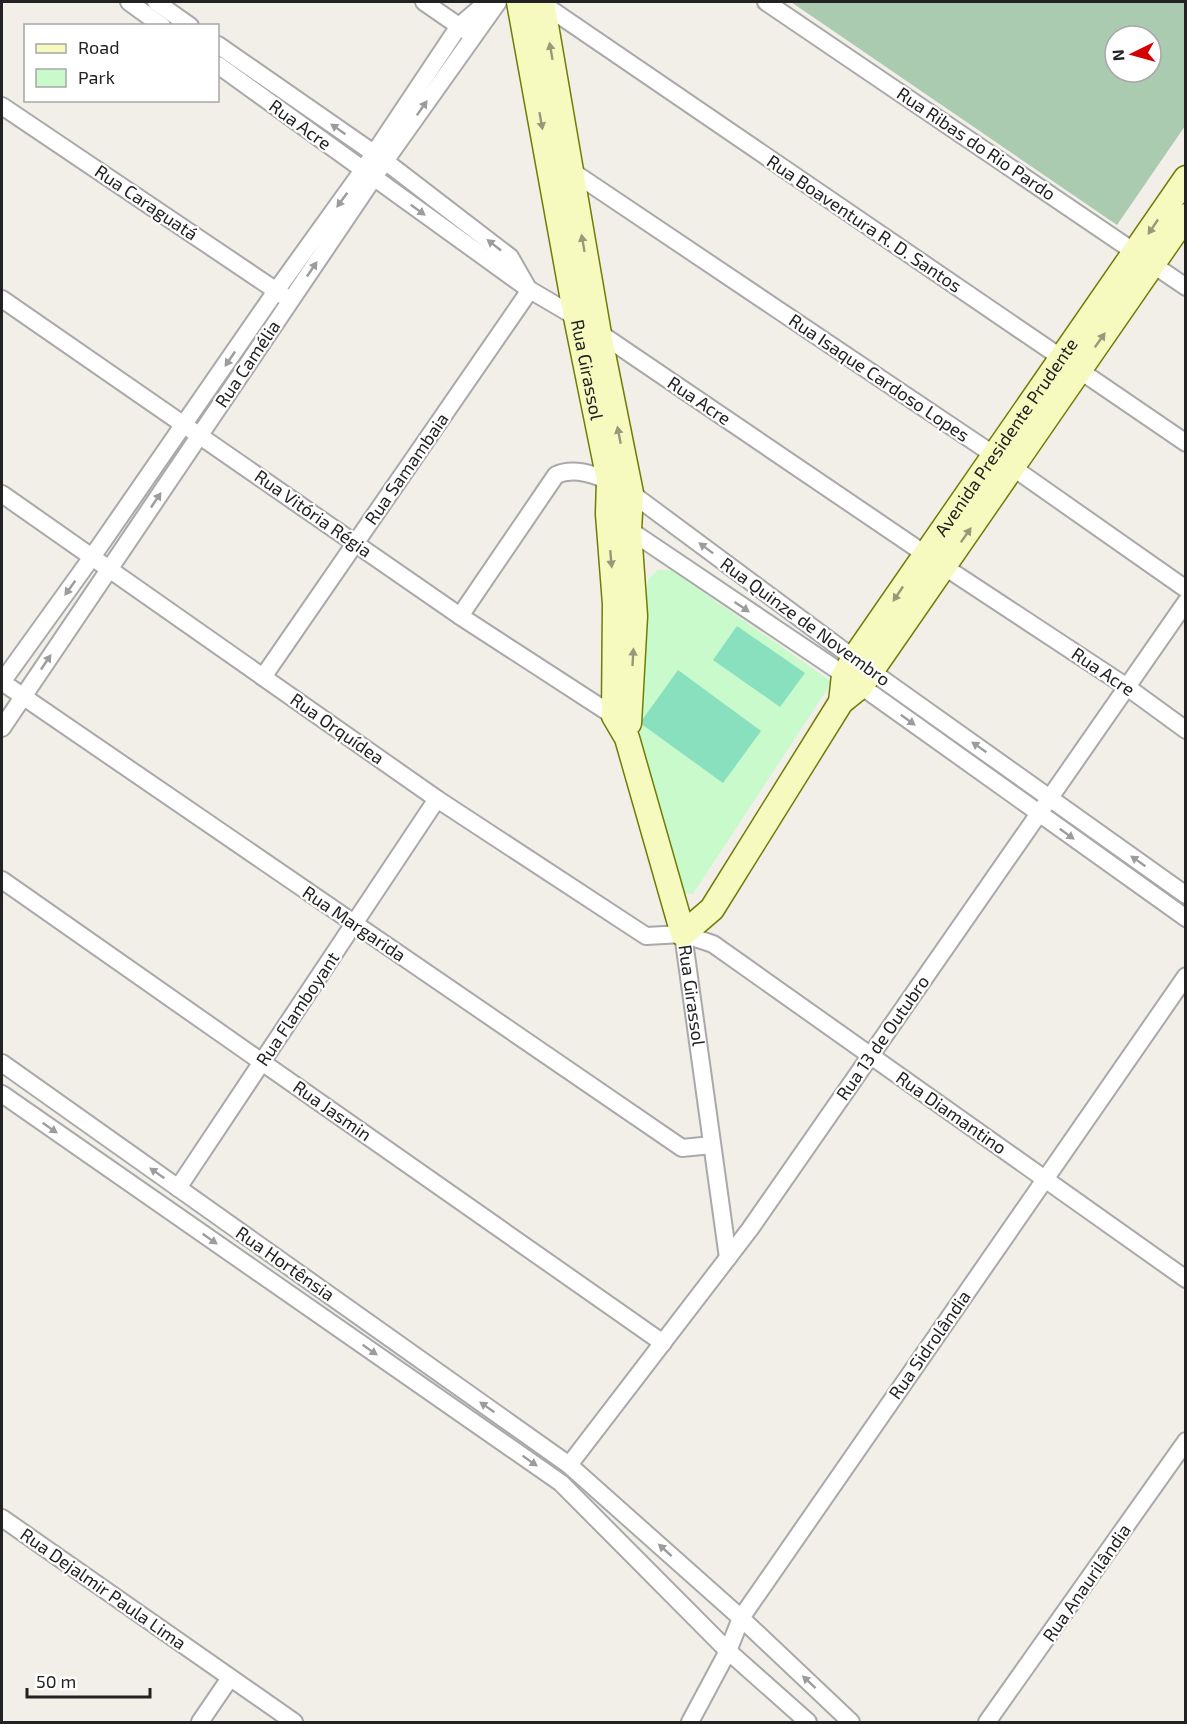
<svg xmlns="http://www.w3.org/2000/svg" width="1187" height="1724" font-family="'Exo 2',sans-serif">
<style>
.cemetery{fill:#aacbaf;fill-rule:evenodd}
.park{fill:#c8facc}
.pitch{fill:#88e0be}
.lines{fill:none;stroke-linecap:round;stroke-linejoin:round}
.street-casing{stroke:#a9a9a9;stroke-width:20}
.secondary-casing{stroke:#707d05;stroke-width:27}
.street{stroke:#fff;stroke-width:16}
.secondary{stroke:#f7fabf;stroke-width:24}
.oneway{fill:#979978}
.oneway2{fill:#9c9c9c}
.labels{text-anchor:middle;stroke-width:4.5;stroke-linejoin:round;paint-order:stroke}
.street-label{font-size:18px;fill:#222;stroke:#fff}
</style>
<rect width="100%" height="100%" fill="#f2efe9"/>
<path class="cemetery" d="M791,2H1185V126L1117,225ZM1115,36H1151V72H1115Z"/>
<polygon class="park" points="658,570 671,570 832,682 693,894 681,893 636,725 648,579"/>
<g class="pitch">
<polygon points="737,626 805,673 780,707 713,660"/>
<polygon points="678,670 761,731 723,783 640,723"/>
</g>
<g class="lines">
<g class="street-casing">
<g id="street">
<polyline points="129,2 162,26"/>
<polyline points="156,2 190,26"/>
<polyline points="424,2 466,31"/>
<polyline points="766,2 1186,287"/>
<polyline points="543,4 1186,443"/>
<polyline points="218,45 385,161 510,257 526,285"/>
<polyline points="218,65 530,290 576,317 925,554 1127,687 1186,730"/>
<polyline points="2,106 284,296"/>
<polyline points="570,170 1012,467 1186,589"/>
<polyline points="2,299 460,616 614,716 622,716"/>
<polyline points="2,494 437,799 646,936 683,934 713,944 1186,1279"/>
<polyline points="625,527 861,686 1186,918"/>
<path d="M460,616L556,475C579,464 611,481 631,493L871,671L1186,895"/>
<polyline points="263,677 530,290"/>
<polyline points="2,682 682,1148 712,1145"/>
<polyline points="2,682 92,557 276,291 363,170 459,26 487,2"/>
<polyline points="2,728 385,161 498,2"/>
<polyline points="2,880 663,1343"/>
<path id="s1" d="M683,934L728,1258"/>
<polyline points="2,1063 569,1465 741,1618 851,1722"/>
<polyline points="2,1094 561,1483 728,1651 808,1722"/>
<polyline points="178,1188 437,799"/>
<polyline points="569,1465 750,1229 1186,602"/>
<polyline points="2,1518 294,1722"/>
<polyline points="200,1722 230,1678"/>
<polyline points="690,1722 728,1651 741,1618 1186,976"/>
<polyline points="987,1722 1186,1441"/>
</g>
</g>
<g class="secondary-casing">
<g id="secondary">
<path id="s2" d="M519,2L576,317L609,480L608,514L615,604L614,716L627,738L683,934L712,909L841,702L861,686L1186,216"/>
<polyline points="542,2 599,334 631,493 629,531 635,616 629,723"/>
<path id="s3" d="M841,702L844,675L854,658L1186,178"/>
</g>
</g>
<use href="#street" class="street"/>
<use href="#secondary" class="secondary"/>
</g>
<defs><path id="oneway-solid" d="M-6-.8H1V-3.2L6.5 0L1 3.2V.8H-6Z" transform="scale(1.5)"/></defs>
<g class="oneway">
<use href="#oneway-solid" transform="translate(551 51) rotate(-100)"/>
<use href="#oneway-solid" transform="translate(541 121) rotate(80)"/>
<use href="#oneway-solid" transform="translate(1153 227) rotate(124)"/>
<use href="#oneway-solid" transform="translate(583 243) rotate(-100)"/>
<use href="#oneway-solid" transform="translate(1100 340) rotate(-55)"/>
<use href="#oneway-solid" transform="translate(619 435) rotate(-101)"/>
<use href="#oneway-solid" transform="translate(966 535) rotate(-55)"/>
<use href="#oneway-solid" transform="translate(611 559) rotate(85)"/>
<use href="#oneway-solid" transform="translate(898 594) rotate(124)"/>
<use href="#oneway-solid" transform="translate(633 657) rotate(-87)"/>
</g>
<g class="oneway2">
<use href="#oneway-solid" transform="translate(422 108) rotate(-55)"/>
<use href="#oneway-solid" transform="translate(338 129) rotate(-145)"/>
<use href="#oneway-solid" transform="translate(342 200) rotate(126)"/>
<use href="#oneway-solid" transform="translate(418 210) rotate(36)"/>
<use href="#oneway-solid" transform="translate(494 245) rotate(-142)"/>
<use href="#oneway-solid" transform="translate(312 269) rotate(-56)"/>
<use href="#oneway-solid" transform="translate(230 359) rotate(124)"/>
<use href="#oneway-solid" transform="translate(156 500) rotate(-56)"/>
<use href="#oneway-solid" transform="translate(706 548) rotate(-143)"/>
<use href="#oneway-solid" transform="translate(70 588) rotate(126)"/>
<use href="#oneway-solid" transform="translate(742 607) rotate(34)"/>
<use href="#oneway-solid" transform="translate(46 662) rotate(-56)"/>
<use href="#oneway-solid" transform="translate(908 720) rotate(36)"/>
<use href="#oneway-solid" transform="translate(979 747) rotate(-145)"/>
<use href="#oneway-solid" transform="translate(1067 834) rotate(36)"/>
<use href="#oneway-solid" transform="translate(1138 861) rotate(-145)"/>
<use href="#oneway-solid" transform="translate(50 1128) rotate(35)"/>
<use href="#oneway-solid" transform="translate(157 1173) rotate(-145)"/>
<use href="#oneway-solid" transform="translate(210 1239) rotate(35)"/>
<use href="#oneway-solid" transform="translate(370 1350) rotate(35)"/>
<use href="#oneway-solid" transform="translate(487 1407) rotate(-145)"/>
<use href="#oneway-solid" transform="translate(530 1461) rotate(35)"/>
<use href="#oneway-solid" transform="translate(665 1550) rotate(-138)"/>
<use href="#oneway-solid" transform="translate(809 1682) rotate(-137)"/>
</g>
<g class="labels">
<g class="street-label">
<text transform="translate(300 125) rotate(36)" y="6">Rua Acre</text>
<text transform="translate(976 144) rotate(34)" y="6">Rua Ribas do Rio Pardo</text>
<text transform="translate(146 203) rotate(34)" y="6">Rua Caraguatá</text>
<text transform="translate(864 224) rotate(34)" y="6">Rua Boaventura R. D. Santos</text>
<text transform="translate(248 364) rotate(-56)" y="6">Rua Camélia</text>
<text dy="6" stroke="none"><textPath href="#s2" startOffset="374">Rua Girassol</textPath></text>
<text transform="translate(879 378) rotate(34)" y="6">Rua Isaque Cardoso Lopes</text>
<text transform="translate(699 401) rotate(34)" y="6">Rua Acre</text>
<text dy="6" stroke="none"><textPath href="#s3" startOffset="315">Avenida Presidente Prudente</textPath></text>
<text transform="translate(407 469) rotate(-55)" y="6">Rua Samambaia</text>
<text transform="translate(313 514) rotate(35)" y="6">Rua Vitória Régia</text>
<text transform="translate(805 622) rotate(36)" y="6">Rua Quinze de Novembro</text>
<text transform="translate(1103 672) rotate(34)" y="6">Rua Acre</text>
<text transform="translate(337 729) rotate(35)" y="6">Rua Orquídea</text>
<text transform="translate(354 924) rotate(34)" y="6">Rua Margarida</text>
<text dy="6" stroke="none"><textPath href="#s1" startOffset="62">Rua Girassol</textPath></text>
<text transform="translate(298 1009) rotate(-56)" y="6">Rua Flamboyant</text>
<text transform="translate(883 1038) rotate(-55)" y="6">Rua 13 de Outubro</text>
<text transform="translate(332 1111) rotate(35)" y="6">Rua Jasmin</text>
<text transform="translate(951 1113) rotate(35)" y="6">Rua Diamantino</text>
<text transform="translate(285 1264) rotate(35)" y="6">Rua Hortênsia</text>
<text transform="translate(930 1345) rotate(-55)" y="6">Rua Sidrolândia</text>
<text transform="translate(1087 1583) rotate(-55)" y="6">Rua Anaurilândia</text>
<text transform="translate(103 1589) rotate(35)" y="6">Rua Dejalmir Paula Lima</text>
</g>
</g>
<rect width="1187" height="1724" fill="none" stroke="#222222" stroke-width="6"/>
<rect x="24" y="24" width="195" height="78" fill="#ffffff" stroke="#a7a7a7" stroke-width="1.5"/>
<rect x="36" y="44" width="30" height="9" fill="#f7fabf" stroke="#a7a7a7" stroke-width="1.5"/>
<text x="78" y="54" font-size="18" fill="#222222">Road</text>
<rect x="36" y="69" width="30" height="18" fill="#c8facc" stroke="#a7a7a7" stroke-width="1.5"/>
<text x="78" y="84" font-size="18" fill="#222222">Park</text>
<g transform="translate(1133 54) rotate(265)"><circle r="28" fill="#ffffff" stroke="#a7a7a7" stroke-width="1.5"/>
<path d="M0-4.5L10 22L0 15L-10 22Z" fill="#d40000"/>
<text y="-9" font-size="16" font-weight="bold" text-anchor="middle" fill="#222222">N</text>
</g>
<path d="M27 1688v9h123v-9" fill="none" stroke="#222222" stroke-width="3"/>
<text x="36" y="1688" font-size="18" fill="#222222" stroke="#ffffff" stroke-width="4.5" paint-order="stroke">50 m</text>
</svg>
